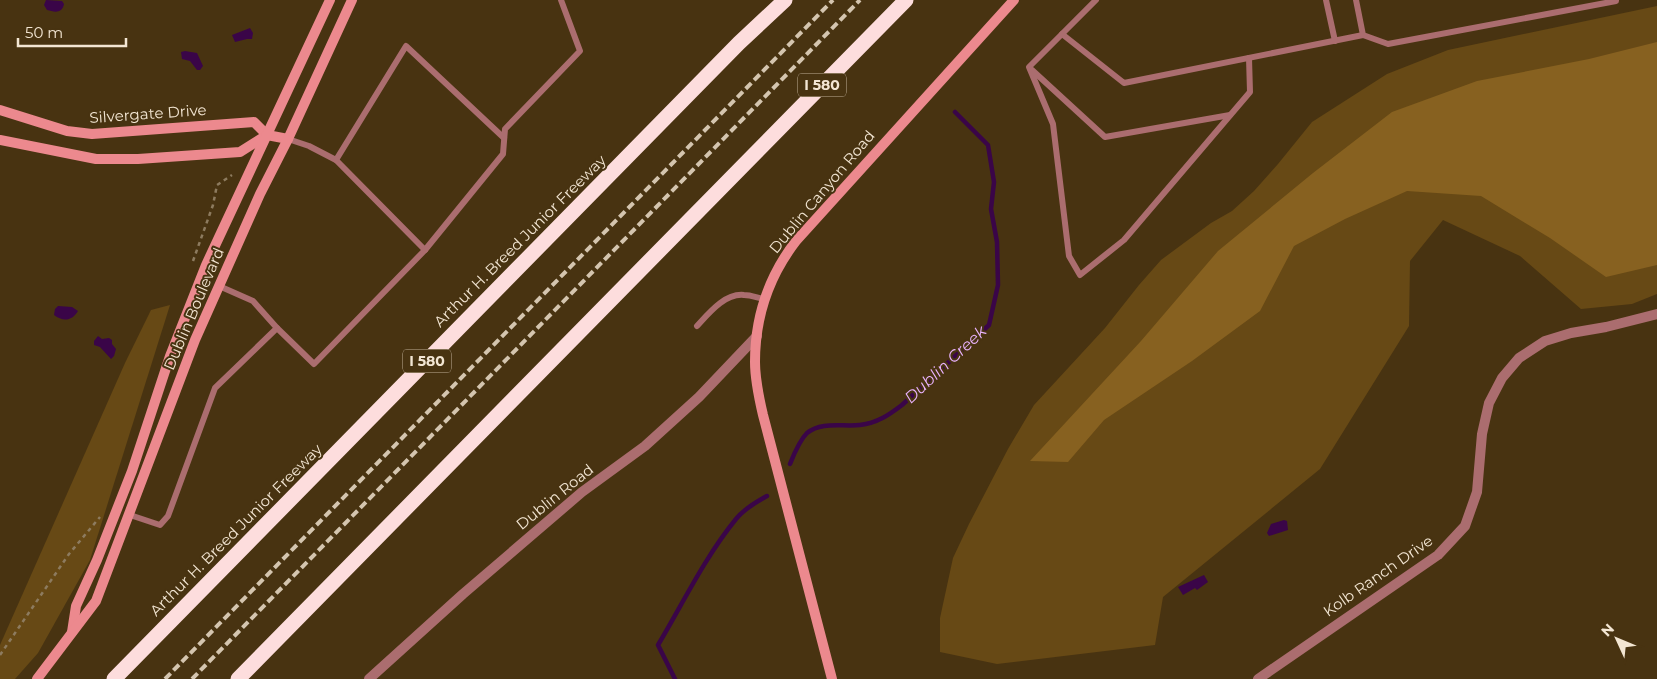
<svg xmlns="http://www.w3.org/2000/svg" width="1657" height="679" font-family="Montserrat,sans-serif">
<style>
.green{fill:#674915}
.forest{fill:#876120}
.water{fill:#3a0548}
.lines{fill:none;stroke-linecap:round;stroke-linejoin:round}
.stream{stroke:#3a0548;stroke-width:4.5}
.path{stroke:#8d7b5f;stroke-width:2.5;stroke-dasharray:4 4;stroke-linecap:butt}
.lane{stroke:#ab6d6f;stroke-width:6}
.street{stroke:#ab6d6f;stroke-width:10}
.secondary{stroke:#ec898e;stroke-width:10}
.highway{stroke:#fddddd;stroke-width:15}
.rail{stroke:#d4c5af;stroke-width:4;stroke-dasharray:8 4;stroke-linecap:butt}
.labels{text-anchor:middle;stroke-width:4;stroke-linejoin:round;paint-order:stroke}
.shield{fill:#483311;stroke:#c0b099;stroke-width:1}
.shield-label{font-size:14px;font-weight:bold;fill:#f3e6d3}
.street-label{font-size:15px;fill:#f3e6d3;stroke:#483311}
.water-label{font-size:16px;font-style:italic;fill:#eab3fe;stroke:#483311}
</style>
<rect width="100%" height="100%" fill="#483311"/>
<g class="green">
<polygon points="1657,6 1657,294 1632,304 1581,309 1520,256 1443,220 1410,261 1409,326 1320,469 1163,597 1155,645 997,664 940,652 940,618 953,558 969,524 1008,449 1034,405 1105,328 1139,285 1161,260 1211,223 1232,211 1254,191 1278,164 1312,122 1387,74 1448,50"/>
<polygon points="170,305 90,560 38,653 15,679 0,679 0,645 125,363 151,310"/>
</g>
<polygon class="forest" points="1657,42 1657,265 1606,277 1550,238 1481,196 1407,191 1345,219 1294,246 1260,311 1192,361 1104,420 1068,462 1030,461 1141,341 1218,251 1313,173 1392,112 1477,81 1589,59"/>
<g class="water">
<path d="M46,0L62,1L64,4C62,14 54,12 47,10L44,5Z"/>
<polygon points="250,28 253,33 252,39 247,39 235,42 232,35"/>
<polygon points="185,51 197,53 203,66 200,70 197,70 190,61 182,59 181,52"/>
<path d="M58,306L72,307L78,311C72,321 63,322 54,315L55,309Z"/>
<polygon points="98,336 102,339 109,338 112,340 112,344 116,349 114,356 111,359 100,347 94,345 94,341"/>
<polygon points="1284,520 1287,521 1288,530 1269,536 1267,533 1271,524"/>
<polygon points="1204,575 1208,582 1197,590 1195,588 1183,595 1178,587"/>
</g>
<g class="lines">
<g class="stream">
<path d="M790,464C794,454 799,441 807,433C822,421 842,427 860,425C877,423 889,415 902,405L989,325L998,285L997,242L991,209L994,182L988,145L955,112"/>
<path d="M675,679L658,645C683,603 705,557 736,519C744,509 756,502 767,496"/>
</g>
<g class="path">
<polyline points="193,261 213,205 217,185 232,175"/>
<polyline points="0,655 69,554 100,517"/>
</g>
<g class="lane">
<polyline points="1096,0 1062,34 1124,83 1363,35"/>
<polyline points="1326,0 1335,41"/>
<polyline points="1356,0 1363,35 1388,44 1616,1 1616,0"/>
<polyline points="1062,34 1029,67 1053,124 1069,256 1080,275 1124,240 1250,92 1249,58"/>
<polyline points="1032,70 1105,137 1230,115"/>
<polyline points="288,139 309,146 336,160 425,250"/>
<polyline points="336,160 406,46 504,138"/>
<polyline points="219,286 253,301 277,328 314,364 425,250 503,154 505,129 580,51 561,0"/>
<path d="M697,326C709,313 725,293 744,295C751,295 758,298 764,299"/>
<polyline points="130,515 160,525 168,516 215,388 277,328"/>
</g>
<g class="street">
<polyline points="369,679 463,594 582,492 645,446 699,397 757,336"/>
<polyline points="1258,679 1438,555 1465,526 1477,492 1482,434 1489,403 1502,378 1519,358 1545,341 1571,333 1606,327 1657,314"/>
</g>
<g class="secondary">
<polyline points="0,110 67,131 92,134 254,122 267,135 288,139"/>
<polyline points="0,140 96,159 138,159 240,152 267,135"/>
<polyline points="72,632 76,606 97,560 132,471 170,356 206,265 330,0"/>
<polyline points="37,679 96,601 195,340 260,194 288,139 352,0"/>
<path d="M832,679L763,415C759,398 755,380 755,362C755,317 769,276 796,241L1014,0"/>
</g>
<g class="highway">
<polyline points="114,679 739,43 785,0"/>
<polyline points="238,679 906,0"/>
</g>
<g class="rail">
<polyline points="165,679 833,0"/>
<polyline points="192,679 860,0"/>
</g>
</g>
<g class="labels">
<g class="shield">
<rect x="798" y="73.5" width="48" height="23" rx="4"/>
<rect x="403" y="349.5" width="48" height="23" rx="4"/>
</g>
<g class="shield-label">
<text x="822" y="90">I 580</text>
<text x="427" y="366">I 580</text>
</g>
<g class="street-label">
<text transform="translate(148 114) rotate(-4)" y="5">Silvergate Drive</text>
<text transform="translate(822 192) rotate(-50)" y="5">Dublin Canyon Road</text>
<text transform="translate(520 241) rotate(-45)" y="5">Arthur H. Breed Junior Freeway</text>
<text transform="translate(194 309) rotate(-67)" y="5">Dublin Boulevard</text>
<text transform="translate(555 497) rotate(-39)" y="5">Dublin Road</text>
<text transform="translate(236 530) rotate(-45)" y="5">Arthur H. Breed Junior Freeway</text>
<text transform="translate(1378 576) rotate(-35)" y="5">Kolb Ranch Drive</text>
</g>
<g class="water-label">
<text transform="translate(945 364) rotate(-43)" y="6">Dublin Creek</text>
</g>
</g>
<g transform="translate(1617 639) rotate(314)" stroke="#483311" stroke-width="4" paint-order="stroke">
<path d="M0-4L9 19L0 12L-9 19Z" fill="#f3e6d3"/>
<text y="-8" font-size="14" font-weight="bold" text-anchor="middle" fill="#f3e6d3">N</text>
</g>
<path d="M18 38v8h108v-8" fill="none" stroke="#f3e6d3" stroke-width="2.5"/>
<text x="25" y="38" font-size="15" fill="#f3e6d3" stroke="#483311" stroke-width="4" paint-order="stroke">50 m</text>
</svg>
